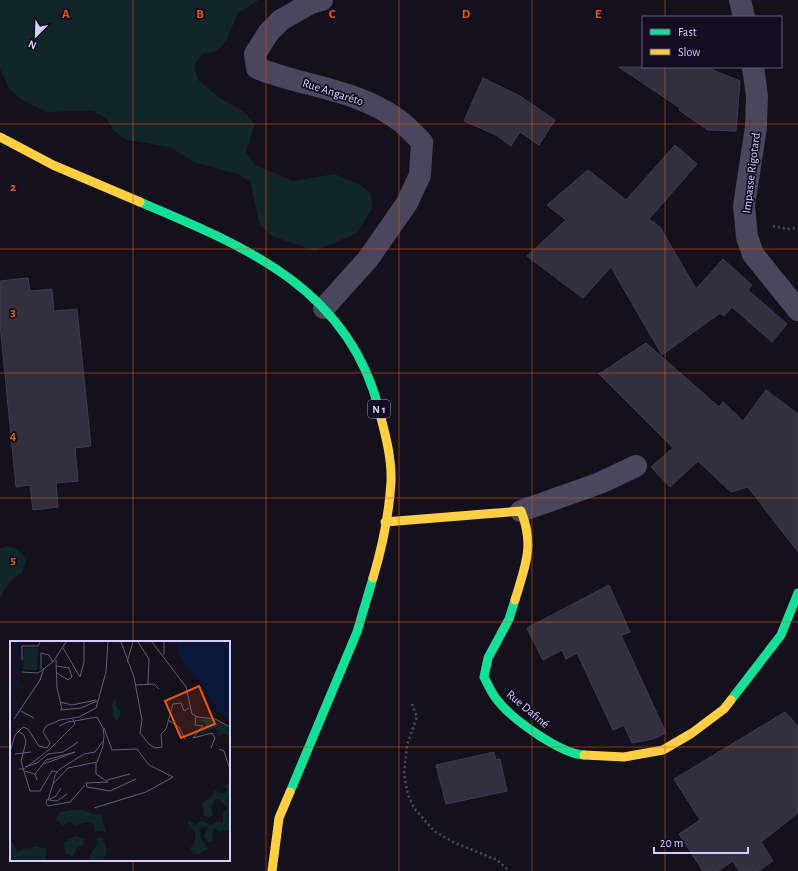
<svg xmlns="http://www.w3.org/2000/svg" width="798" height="871" font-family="'Alegreya Sans',sans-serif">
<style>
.green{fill:#112628}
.building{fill:#322f3e;stroke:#413b4f}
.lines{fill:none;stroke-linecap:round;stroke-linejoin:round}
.path{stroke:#444f5d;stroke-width:2.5;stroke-dasharray:2 3;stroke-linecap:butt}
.street{stroke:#49465d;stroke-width:22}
.fast{stroke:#16e098;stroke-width:9}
.slow{stroke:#ffcf43;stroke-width:9}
.grid{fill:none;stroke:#e8590c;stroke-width:1;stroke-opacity:0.55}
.labels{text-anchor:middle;stroke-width:3.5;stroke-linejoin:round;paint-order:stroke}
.shield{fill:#120d20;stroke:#9b93bb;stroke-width:1}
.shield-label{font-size:11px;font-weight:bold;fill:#d6cdfe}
.street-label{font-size:12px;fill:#d6cdfe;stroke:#120d20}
.inset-river{fill:none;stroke:#0b1739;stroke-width:2}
.inset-road{fill:none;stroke:#625c76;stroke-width:1}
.view{fill:#e8590c;fill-opacity:0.15;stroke:#e8590c;stroke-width:2}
.inset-edge{fill:none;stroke:#d6cdfe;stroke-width:2}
.grid-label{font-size:13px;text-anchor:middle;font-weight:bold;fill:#e8590c;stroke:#120d20;stroke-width:3.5;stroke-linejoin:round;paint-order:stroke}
</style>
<rect width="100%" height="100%" fill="#14111c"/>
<g class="green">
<polygon points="0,0 259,0 238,13 226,41 217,51 202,54 194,66 198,80 220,98 244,112 255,124 246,152 254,164 292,181 335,174 360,185 371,194 372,208 357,233 315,251 272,236 260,225 250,181 237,174 194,162 170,147 127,140 114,131 106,118 93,111 47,112 21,99 10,90 0,69"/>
<path d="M7,546C16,548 23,551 26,561L22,572C12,579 5,587 0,599V549Z"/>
</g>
<g class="building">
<polygon points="619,67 705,67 740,81 736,131 708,130 679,110 680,108"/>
<polygon points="483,78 520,96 555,120 539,145 520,132 511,146 496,135 464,121"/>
<polygon points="675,145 697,164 649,219 660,227 696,289 723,259 752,285 748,290 787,324 772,342 732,307 724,316 720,313 662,355 611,267 583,298 527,256 566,220 547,205 588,170 626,200"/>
<polygon points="28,278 30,291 52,289 54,311 77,309 91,446 75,448 78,481 56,483 58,507 33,510 30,485 16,487 0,323 0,281"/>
<polygon points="646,343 719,407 723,402 743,421 766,390 798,414 798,552 748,487 731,492 698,461 670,487 651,467 673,448 599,374"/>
<polygon points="609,585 630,632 621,635 666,733 653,739 632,743 624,725 613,730 577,653 566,659 562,650 543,660 527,628"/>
<polygon points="785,712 798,726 798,813 761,842 773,861 758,871 739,871 733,861 718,871 703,871 679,834 700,820 674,779"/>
<polygon points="494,752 496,760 500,759 507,791 446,804 436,765"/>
</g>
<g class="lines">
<g class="path">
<polyline points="773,226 787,229 798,228"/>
<polyline points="412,704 417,717 407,745 404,774 408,795 414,808 434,831 453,842 497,860 509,871"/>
</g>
<g class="street">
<path d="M322,0L311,3L281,20L269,32L255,54L257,68C304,87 358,89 400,121C408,127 415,135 422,142L420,175L407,203L368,259L324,308"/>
<polyline points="740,0 744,17"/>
<polyline points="753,67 757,96 756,127 744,206 747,237 753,254 798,310"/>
<polyline points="521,511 600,483 636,466"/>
</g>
<g class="fast">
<path d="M140,202C244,246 349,288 379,410"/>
<path d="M515,600L509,619L488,658L484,677C488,685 492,694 498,701C513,720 561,754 584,755"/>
<polyline points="731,700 781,635 798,593"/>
<polyline points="290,792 357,632 373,578"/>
</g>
<g class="slow">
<polyline points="0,137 53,165 140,202"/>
<path d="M385,522L521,511C535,546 525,566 515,600"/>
<path d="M373,578C382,548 389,514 391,482C392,458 385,433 379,410"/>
<polyline points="584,755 624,757 663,750 692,733 724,709 731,700"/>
<polyline points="272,871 279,818 290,792"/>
</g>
</g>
<path class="grid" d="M133,0V642M266,0V871M399,0V871M532,0V871M665,0V17M665,67V871M0,124H798M0,249H798M0,373H798M0,498H798M0,622H798M0,747H11M229,747H798M133,860V871"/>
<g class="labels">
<rect class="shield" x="368" y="400" width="22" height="18" rx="3"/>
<g class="shield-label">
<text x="379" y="413">N 1</text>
</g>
<g class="street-label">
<text transform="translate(333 92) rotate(18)" y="4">Rue Angaréto</text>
<text transform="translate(751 173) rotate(-83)" y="4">Impasse Rigotard</text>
<text transform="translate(528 709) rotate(40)" y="4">Rue Dafiné</text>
</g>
</g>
<g transform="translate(10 641)">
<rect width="220" height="220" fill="#14111c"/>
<path d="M14,7H28L27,29H13ZM106,58V65L111,72L107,80L104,77L102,64L103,59ZM189,78L203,79L215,84L218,86L220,95L212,92L208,96L209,90L204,87L188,95L196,83L191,80L186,81ZM220,141V189L209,191L204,187L202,197L204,199L199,202L194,196L198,186L192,185L190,188L191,198L198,208L189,213H184L180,207L185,202V190L179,186L178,179L185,184L192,180L202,184L207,180L213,182V172L218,168L210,159L205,158L201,166L203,173L200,177L193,174L194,167L191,163L202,155L204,149L215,153L217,148L214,145ZM61,169H73L84,174L91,173L96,191L85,190L84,184L78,181L66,184L59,181L53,185L46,178L50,171ZM66,195L74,198L73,204L68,206L63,215L55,212L54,201ZM92,196L97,209L93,219H77L88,202L85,198ZM0,197L8,212L16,206L20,208L26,205L36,208V219H0Z" fill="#112628"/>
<path d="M168,1H220V78L207,69L191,40L176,27L169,13Z" fill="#0b1739"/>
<path class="inset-river" d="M0,46H13L7,41L9,35L6,31L9,22L6,1M0,52L7,61L6,69L0,73"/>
<path class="inset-road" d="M111,1L124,36L132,79L130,92L139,103L145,107L152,106L151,93L156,88L163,63L171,62L174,70L179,67M128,1L139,18L138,43M142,1L176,46L182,73L188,76L205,78L220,86M53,7L70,36M154,14V1M12,19V5H28L30,1M46,19L47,47L52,68M117,21L123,1M46,25L59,27M31,28V12L39,14L43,21M12,31L28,32L43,21L56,1M47,32L58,39L62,36L59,27M70,36L74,21V1M125,44L144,43L149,48M50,61L62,64L86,59M50,69L71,67L87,60M11,70L24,77M186,75L185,84L193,85L183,97L202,92L205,97L201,107M4,78L30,39L34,27M158,79L169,86L175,98M59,81L87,76L93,87L94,95L93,103V105L87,121L58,127L43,143L45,134L50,128L74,113L85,111L93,100M49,85L60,80M8,90L14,94L16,101L11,120L20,150H30L42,130L48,131M209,108L214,110L220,129M0,111L5,94L13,86L18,88L29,105L37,107L40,102L33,91L36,85L50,79L69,76L86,67L96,31L98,1M5,113L21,111M86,122V133L98,141L76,142L77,146L100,150L126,138M34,123L65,111M15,126L27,122L38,113L53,111L68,101M9,128H14L40,108L65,83L63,78M15,130L25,133L27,139M25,133L36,119L65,111M97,139L120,133M43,143L38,159L46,155L51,147M37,158L36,163L38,165L60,161L75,144M39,159L47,160L57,153M84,167L136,151L163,136L139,124L127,108L102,109L94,87"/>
<path class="view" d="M189,45L205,83L171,97L155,60Z"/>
<rect width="220" height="220" class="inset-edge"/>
</g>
<g class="grid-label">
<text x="66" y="18">A</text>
<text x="200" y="18">B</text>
<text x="332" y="18">C</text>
<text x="466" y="18">D</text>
<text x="598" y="18">E</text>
<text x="13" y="191">2</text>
<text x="13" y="316">3</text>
<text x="13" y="440">4</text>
<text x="13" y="564">5</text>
</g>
<rect x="642" y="16" width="140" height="52" fill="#120d20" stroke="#605a79"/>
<rect x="650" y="29" width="20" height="6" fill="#16e098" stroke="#605a79"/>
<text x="678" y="36" font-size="12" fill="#d6cdfe">Fast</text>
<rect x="650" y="49" width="20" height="6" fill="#ffcf43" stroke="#605a79"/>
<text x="678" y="56" font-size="12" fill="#d6cdfe">Slow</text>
<g transform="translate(36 36) rotate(203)" stroke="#120d20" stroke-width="3" paint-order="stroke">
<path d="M0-3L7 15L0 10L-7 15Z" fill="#d6cdfe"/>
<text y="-6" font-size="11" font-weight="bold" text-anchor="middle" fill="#d6cdfe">N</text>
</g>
<path d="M654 847v6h94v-6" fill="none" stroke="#d6cdfe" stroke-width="2"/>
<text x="660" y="847" font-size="12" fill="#d6cdfe" stroke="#120d20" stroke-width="3" paint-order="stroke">20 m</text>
</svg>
